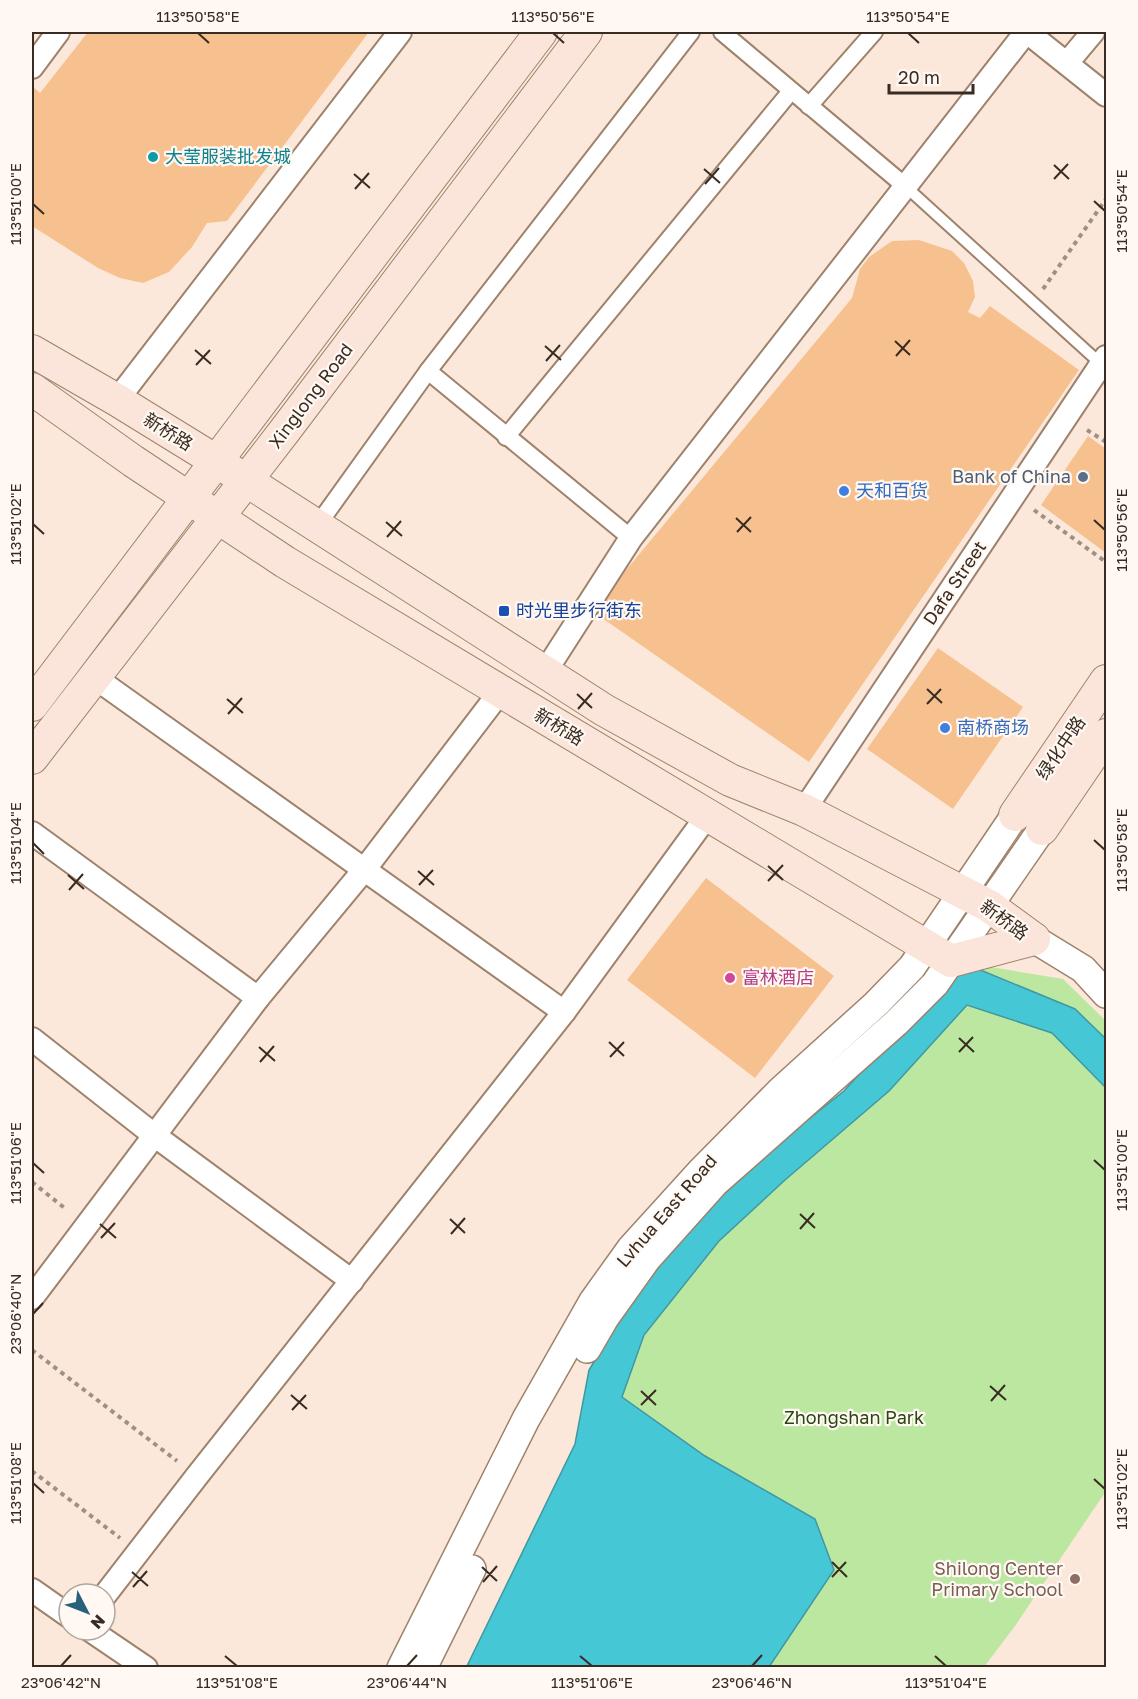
<svg xmlns="http://www.w3.org/2000/svg" width="1138" height="1699" font-family="'Golos Text','Noto Sans SC',sans-serif">
<style>
.green{fill:#bce7a0}
.water{fill:#45c7d6;stroke:#4198a0;stroke-width:1.5}
.building{fill:#f7c18f}
.lines{fill:none;stroke-linecap:round;stroke-linejoin:round}
.service-casing{stroke:#9e826b;stroke-width:14}
.pedestrian-casing{stroke:#9e826b;stroke-width:20}
.minor-casing{stroke:#9e826b;stroke-width:26}
.tertiary-casing{stroke:#9e826b;stroke-width:30}
.secondary-casing{stroke:#9e826b;stroke-width:34}
.path{stroke:#a09084;stroke-width:4;stroke-dasharray:4.5 4.5;stroke-linecap:butt}
.service{stroke:#fff;stroke-width:10}
.pedestrian{stroke:#fff;stroke-width:16}
.minor{stroke:#fff;stroke-width:22}
.tertiary{stroke:#fff;stroke-width:27}
.secondary{stroke:#fbe4d9;stroke-width:32}
.ticks{fill:none;stroke:#382c22;stroke-width:2}
.culture-dot{fill:#0f9aa8;stroke:#fff8f3;stroke-width:2}
.service-dot{fill:#5c6f8a;stroke:#fff8f3;stroke-width:2}
.shop-dot{fill:#3f7fe0;stroke:#fff8f3;stroke-width:2}
.transit-dot{fill:#1a4fb4;stroke:#fff8f3;stroke-width:2}
.hotel-dot{fill:#d1479c;stroke:#fff8f3;stroke-width:2}
.education-dot{fill:#8d6e63;stroke:#fff8f3;stroke-width:2}
.labels{text-anchor:middle;stroke-width:4.5;stroke-linejoin:round;paint-order:stroke}
.culture-label{font-size:18px;fill:#0d838f;stroke:#fff8f3;text-anchor:start}
.street-label{font-size:18px;fill:#382c22;stroke:#fff8f3}
.service-label{font-size:18px;fill:#4e5e75;stroke:#fff8f3;text-anchor:end}
.shop-label{font-size:18px;fill:#366cbe;stroke:#fff8f3;text-anchor:start}
.transit-label{font-size:18px;fill:#164399;stroke:#fff8f3;text-anchor:start}
.hotel-label{font-size:18px;fill:#b23c85;stroke:#fff8f3;text-anchor:start}
.park-label{font-size:18px;fill:#2a4612;stroke:#fff8f3}
.education-label{font-size:18px;fill:#785e54;stroke:#fff8f3;text-anchor:end}
.neatline{fill:none;stroke:#382c22;stroke-width:2}
.ticks-label{font-size:15px;text-anchor:middle;fill:#382c22}
</style>
<rect width="100%" height="100%" fill="#fce8da"/>
<polygon class="green" points="961,962 1063,979 1106,1021 1106,1491 1015,1626 984,1667 466,1668 575,1444 589,1370 791,1133 844,1091"/>
<polygon class="water" points="961,962 1075,1009 1106,1039 1106,1088 1052,1033 967,1005 889,1091 785,1180 719,1241 644,1335 622,1397 705,1456 815,1519 834,1570 769,1667 466,1668 575,1444 589,1370 644,1279 696,1217 791,1133 844,1091"/>
<g class="building">
<polygon points="88,32 369,32 227,221 207,223 192,247 169,272 143,283 120,278 98,268 32,226 32,86 40,93"/>
<polygon points="919,240 952,251 964,263 973,281 975,297 968,312 980,318 990,306 1079,370 809,762 592,611 852,298 860,269 869,257 892,241"/>
<polygon points="1088,436 1106,449 1106,553 1041,505"/>
<polygon points="938,648 1023,707 953,809 867,749"/>
<polygon points="706,878 834,976 755,1078 627,980"/>
</g>
<g class="lines">
<g class="service-casing">
<polyline id="service" points="905,186 1101,364"/>
</g>
<g class="pedestrian-casing">
<g id="pedestrian">
<polyline points="722,32 905,186"/>
<polyline points="809,106 874,32"/>
<polyline points="428,371 631,538"/>
<polyline points="506,437 791,91"/>
<polyline points="324,516 428,371 691,32"/>
</g>
</g>
<g class="minor-casing">
<g id="minor">
<polyline points="1027,32 1106,95"/>
<polyline points="1067,63 1093,32"/>
<polyline points="32,67 58,32"/>
<polyline points="117,400 400,32"/>
<polyline points="545,672 631,538 1026,32"/>
<polyline points="94,677 564,1012"/>
<polyline points="804,810 1106,357"/>
<polyline points="32,833 258,998"/>
<polyline points="32,1039 154,1135 352,1281"/>
<polyline points="32,1298 258,998 364,870 500,692"/>
<polyline points="32,1590 69,1616"/>
<polyline points="105,1595 197,1476 564,1012 707,816"/>
<polyline points="90,1630 146,1668"/>
</g>
</g>
<g class="tertiary-casing">
<g id="tertiary">
<polyline points="1034,939 1083,969 1106,994"/>
<polyline points="587,1349 605,1318 647,1259 715,1183 896,1023 935,984 1042,829"/>
<polyline points="401,1668 526,1419 593,1301 631,1248 700,1172 781,1090 876,1004 912,967 1015,815"/>
<polyline points="423,1668 472,1569"/>
</g>
</g>
<g class="secondary-casing">
<g id="secondary">
<polyline points="32,351 117,400 216,461 604,710 730,780 804,810 989,906 1034,939"/>
<polyline points="32,389 133,461 285,562 951,961 1034,939"/>
<polyline points="32,705 541,32"/>
<polyline points="32,758 286,429 586,32"/>
<polyline points="1015,815 1106,681"/>
<polyline points="1042,829 1106,735"/>
</g>
</g>
<g class="path">
<polyline points="1043,289 1106,199"/>
<polyline points="1087,430 1106,442"/>
<polyline points="1034,510 1106,562"/>
<polyline points="32,1182 67,1210"/>
<polyline points="32,1350 177,1461"/>
<polyline points="32,1471 120,1538"/>
</g>
<use href="#service" class="service"/>
<use href="#pedestrian" class="pedestrian"/>
<use href="#minor" class="minor"/>
<use href="#tertiary" class="tertiary"/>
<use href="#secondary" class="secondary"/>
</g>
<path class="ticks" d="M198,33L209,43M553,33L564,43M908,33L919,43M1054,165L1069,179M704,169L720,183M354,174L370,188M1054,179L1068,164M705,184L719,168M355,189L369,173M1094,201L1105,211M33,204L44,214M895,341L910,355M545,346L561,360M195,350L211,364M896,356L910,340M546,361L560,345M196,365L210,350M736,518L751,532M1094,520L1105,530M386,522L402,536M33,524L44,534M737,532L751,517M387,537L401,521M927,689L942,703M577,694L592,708M227,699L243,713M927,704L941,689M578,709L592,693M228,714L242,698M1094,840L1105,850M33,843L44,854M768,866L783,880M418,871L434,885M68,875L84,889M768,881L783,865M419,885L433,870M69,890L83,874M959,1038L974,1052M609,1042L624,1056M259,1047L275,1061M959,1052L973,1037M610,1057L624,1042M260,1062L274,1046M1094,1160L1105,1170M33,1163L44,1173M800,1214L815,1228M450,1219L465,1233M100,1224L116,1238M800,1229L814,1213M451,1234L465,1218M101,1238L115,1223M33,1314L43,1303M990,1386L1006,1400M641,1391L656,1405M291,1395L307,1409M991,1401L1005,1385M641,1405L656,1390M292,1410L306,1395M1094,1479L1105,1489M33,1483L44,1493M832,1562L847,1577M482,1567L497,1581M132,1572L148,1586M832,1577L846,1562M483,1582L497,1566M133,1587L147,1571M225,1656L237,1666M580,1656L592,1666M935,1656L946,1666M61,1666L71,1655M407,1666L417,1655M752,1666L762,1655"/>
<circle class="culture-dot" cx="153" cy="157" r="6"/>
<circle class="service-dot" cx="1083" cy="477" r="6"/>
<g class="shop-dot">
<circle cx="844" cy="491" r="6"/>
<circle cx="945" cy="728" r="6"/>
</g>
<rect class="transit-dot" x="498" y="605" width="12" height="12" rx="3"/>
<circle class="hotel-dot" cx="730" cy="978" r="6"/>
<circle class="education-dot" cx="1075" cy="1579" r="6"/>
<g class="labels">
<g class="culture-label">
<text x="165" y="163">大莹服装批发城</text>
</g>
<g class="street-label">
<text transform="translate(311 396) rotate(-53)" y="6">Xinglong Road</text>
<text transform="translate(168 432) rotate(32)" y="6">新桥路</text>
<text transform="translate(955 583) rotate(-56)" y="6">Dafa Street</text>
<text transform="translate(559 727) rotate(31)" y="6">新桥路</text>
<text transform="translate(1061 748) rotate(-56)" y="6">绿化中路</text>
<text transform="translate(1004 920) rotate(36)" y="6">新桥路</text>
<text transform="translate(667 1211) rotate(-49)" y="6">Lvhua East Road</text>
</g>
<g class="service-label">
<text x="1071" y="483">Bank of China</text>
</g>
<g class="shop-label">
<text x="856" y="497">天和百货</text>
<text x="957" y="734">南桥商场</text>
</g>
<g class="transit-label">
<text x="516" y="617">时光里步行街东</text>
</g>
<g class="hotel-label">
<text x="742" y="984">富林酒店</text>
</g>
<g class="park-label">
<text x="854" y="1424">Zhongshan Park</text>
</g>
<g class="education-label">
<text x="1063" y="1575">Shilong Center<tspan x="1063" dy="21">Primary School</tspan></text>
</g>
</g>
<rect width="1138" height="1699" fill="none" stroke="#fff8f3" stroke-width="66"/>
<g transform="translate(87 1612) rotate(132)"><circle r="28" fill="#fff8f3" stroke="#afa69f" stroke-width="1.5"/>
<path d="M0-4.5L10 22L0 15L-10 22Z" fill="#29607b"/>
<text y="-9" font-size="16" font-weight="bold" text-anchor="middle" fill="#382c22">N</text>
</g>
<path d="M889 84v9h84v-9" fill="none" stroke="#382c22" stroke-width="3"/>
<text x="898" y="84" font-size="18" fill="#382c22" stroke="#fff8f3" stroke-width="4.5" paint-order="stroke">20 m</text>
<rect x="33" y="33" width="1072" height="1633" class="neatline"/>
<g class="ticks-label">
<text x="198" y="22">113°50'58"E</text>
<text x="553" y="22">113°50'56"E</text>
<text x="908" y="22">113°50'54"E</text>
<text transform="translate(16 204) rotate(-90)" y="5">113°51'00"E</text>
<text transform="translate(1122 211) rotate(-90)" y="5">113°50'54"E</text>
<text transform="translate(16 524) rotate(-90)" y="5">113°51'02"E</text>
<text transform="translate(1122 530) rotate(-90)" y="5">113°50'56"E</text>
<text transform="translate(16 843) rotate(-90)" y="5">113°51'04"E</text>
<text transform="translate(1122 850) rotate(-90)" y="5">113°50'58"E</text>
<text transform="translate(16 1163) rotate(-90)" y="5">113°51'06"E</text>
<text transform="translate(1122 1170) rotate(-90)" y="5">113°51'00"E</text>
<text transform="translate(16 1314) rotate(-90)" y="5">23°06'40"N</text>
<text transform="translate(16 1483) rotate(-90)" y="5">113°51'08"E</text>
<text transform="translate(1122 1489) rotate(-90)" y="5">113°51'02"E</text>
<text x="61" y="1688">23°06'42"N</text>
<text x="237" y="1688">113°51'08"E</text>
<text x="407" y="1688">23°06'44"N</text>
<text x="592" y="1688">113°51'06"E</text>
<text x="752" y="1688">23°06'46"N</text>
<text x="946" y="1688">113°51'04"E</text>
</g>
</svg>
